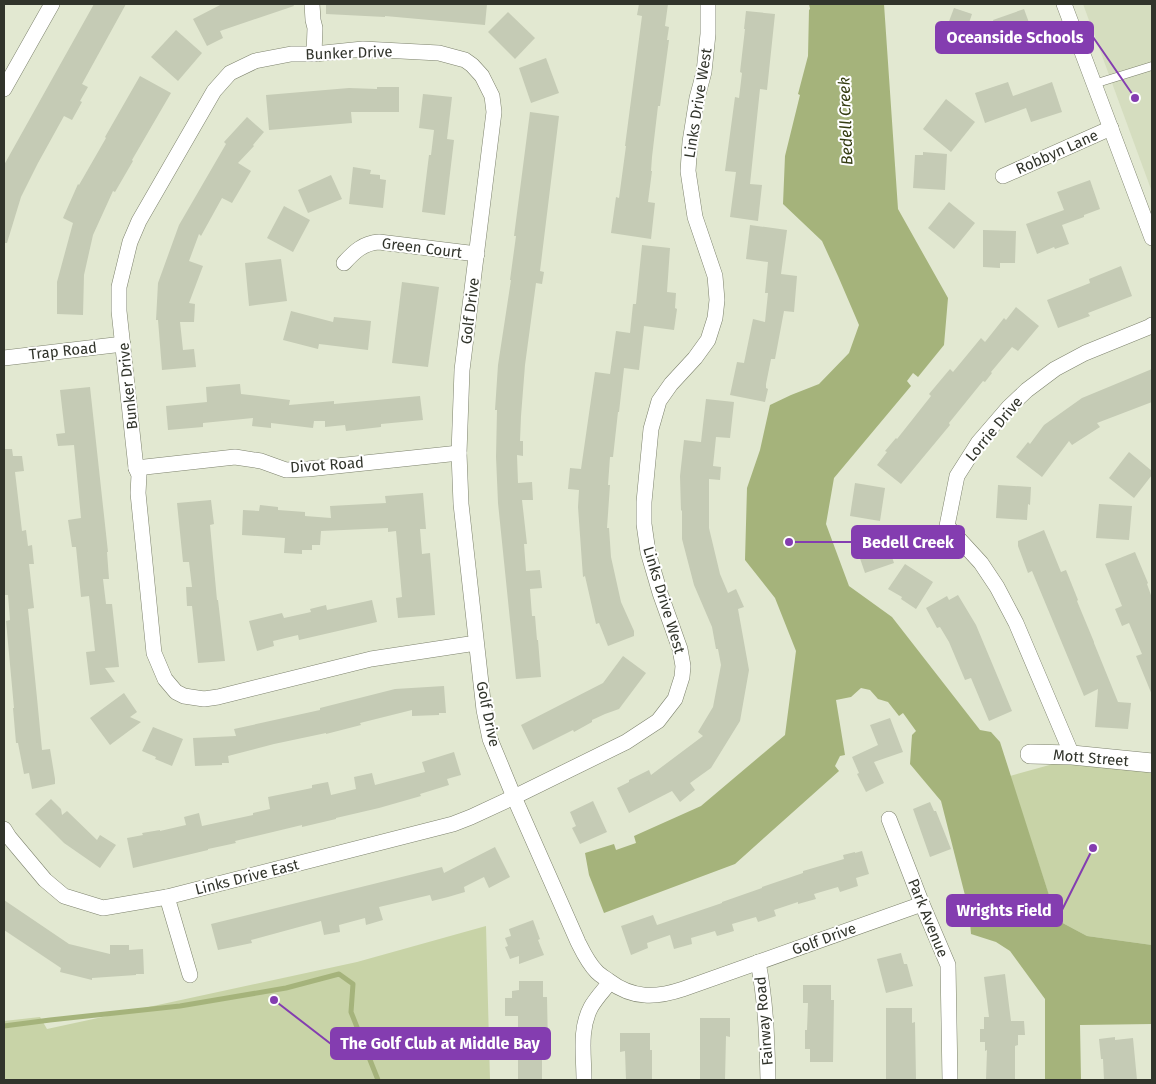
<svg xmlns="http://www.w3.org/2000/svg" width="1156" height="1084" font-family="'Fira Sans',sans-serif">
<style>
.built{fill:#d5ddbf}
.green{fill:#c8d3a7}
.water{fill:#a5b37b}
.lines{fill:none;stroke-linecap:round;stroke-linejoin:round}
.stream{stroke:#a5b37b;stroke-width:5}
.building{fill:#c5cbb5}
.service-casing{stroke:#7d826d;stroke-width:9}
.minor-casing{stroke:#7d826d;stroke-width:16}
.tertiary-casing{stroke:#7d826d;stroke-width:20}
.service{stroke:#fff;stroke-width:8}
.minor{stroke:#fff;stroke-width:15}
.tertiary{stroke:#fff;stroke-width:19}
.labels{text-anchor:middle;stroke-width:4;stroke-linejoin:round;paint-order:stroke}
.street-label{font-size:15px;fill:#31342b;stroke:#fff}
.water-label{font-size:16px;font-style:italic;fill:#343c11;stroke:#fff}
.leader{fill:none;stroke:#843db0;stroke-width:2}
.callout-dot{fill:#843db0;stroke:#fff;stroke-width:2}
.callout{fill:#843db0;stroke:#843db0;stroke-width:2}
.callout-label{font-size:16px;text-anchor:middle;font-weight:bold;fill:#fff}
</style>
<rect width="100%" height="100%" fill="#e2e8d1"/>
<polygon class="built" points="1083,4 1152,4 1152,192"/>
<g class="green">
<polygon points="1064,761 1152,770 1152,945 1087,936 1057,920 1010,776"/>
<polygon points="486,926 490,1080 4,1080 4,1021 40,1017 47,1029 357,962"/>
</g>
<polygon class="water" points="809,4 884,4 898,209 948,298 944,345 918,377 913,373 907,381 911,386 834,478 826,524 849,586 892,617 980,730 991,732 1000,742 1057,920 1087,936 1152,945 1152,1024 1080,1025 1081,1080 1045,1080 1045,999 1010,951 996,942 971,934 969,911 941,801 910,764 912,735 916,731 903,713 899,716 888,702 878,699 870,690 861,688 851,697 836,700 845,755 840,756 835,766 839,771 735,864 604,913 589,875 585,853 614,844 616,850 636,843 634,836 701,806 785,735 796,651 775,598 745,560 747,488 760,450 770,405 791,395 819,384 849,353 859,325 838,276 822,241 783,204 785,156 800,95 798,94 808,56 809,10 810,9"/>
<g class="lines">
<polyline class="stream" points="4,1026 50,1020 180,1006 286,988 339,974 353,984 351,1012 378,1080"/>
</g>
<g class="building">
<polygon points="94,4 126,4 82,84 88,87 80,101 82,102 72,120 64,116 38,163 21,197 7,243 4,243 4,165"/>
<polygon points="222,4 293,4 294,6 220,31 223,38 207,46 193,19"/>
<polygon points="326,4 487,4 485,25 385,16 385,17 326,14"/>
<polygon points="639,4 668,4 665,26 669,27 667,40 669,40 660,106 658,106 652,157 651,171 652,171 648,202 655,203 651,239 611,233 616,197 619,198 626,146 625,146 642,16 637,15"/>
<polygon points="954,8 972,14 967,29 984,23 973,52 942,40"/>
<polygon points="1024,9 1035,39 1003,50 993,20"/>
<polygon points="746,11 775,14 767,90 760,89 750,184 762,185 758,221 730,217 736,172 725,171 735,97 739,98 742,73 740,72 745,29 744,29"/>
<polygon points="508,12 535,38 515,59 488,32"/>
<polygon points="176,30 202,53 178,81 151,57"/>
<polygon points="546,58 559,93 531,103 519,68"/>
<polygon points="140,76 171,93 132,160 133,161 115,192 113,191 93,235 84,275 83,315 57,314 57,282 73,223 63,218 78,184 79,185 106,138 105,137"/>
<polygon points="1008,82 1013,96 1052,82 1062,112 1031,122 1026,108 985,123 975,93"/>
<polygon points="377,87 399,87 399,112 351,112 352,123 269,130 266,95 349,88 377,89"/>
<polygon points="423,94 452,97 447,139 454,140 445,215 422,212 429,155 431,155 434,130 419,128"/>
<polygon points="946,99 975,122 951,152 923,129"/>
<polygon points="530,112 559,116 540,271 544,272 542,284 536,283 525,365 521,416 520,441 523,441 523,456 517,455 518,483 532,482 533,500 522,500 527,544 524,544 526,571 540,570 542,588 530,589 532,616 535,616 537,640 538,640 541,677 516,679 498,503 496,457 497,410 495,410 498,365 511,280 510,280 516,236 514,236"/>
<polygon points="247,117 264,132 253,145 254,146 238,163 251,171 232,203 222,198 201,236 199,234 189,261 203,266 189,303 195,304 194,322 180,322 183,350 194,349 196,367 162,370 158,320 156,320 158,283 179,225 226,144 224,142"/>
<polygon points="923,152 947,154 945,190 913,188 915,155 923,155"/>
<polygon points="353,167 371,170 370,174 380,175 380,179 386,180 383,208 349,204"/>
<polygon points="331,175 342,199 308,213 298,190"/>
<polygon points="1090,180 1100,209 1084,215 1084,217 1062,225 1069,244 1055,249 1054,247 1037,254 1026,224 1064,210 1057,192"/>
<polygon points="949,202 975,223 954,249 928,228"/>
<polygon points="284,206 310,220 293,252 267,238"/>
<polygon points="750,225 787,230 781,274 797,276 794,312 784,311 775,359 771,359 766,384 766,388 768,389 765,402 730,395 737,362 744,363 753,319 765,322 768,293 765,293 768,262 746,259"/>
<polygon points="983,230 1016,231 1015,263 1000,263 1000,268 983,267"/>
<polygon points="642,245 670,248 667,292 676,293 675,308 677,309 674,330 644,326 639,370 624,368 619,412 618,412 613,457 610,457 608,485 610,485 607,528 609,528 611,557 621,602 634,631 634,636 608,646 599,623 596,624 585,576 583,577 578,507 579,490 568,489 570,468 581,469 595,372 610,374 616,331 630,333 633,304 636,304"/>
<polygon points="281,259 287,301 249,306 245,263"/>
<polygon points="1121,266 1132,296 1088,313 1090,316 1058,328 1047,300 1090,283 1089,279"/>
<polygon points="402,282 439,287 428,367 392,363"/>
<polygon points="1016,307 1039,326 1018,351 1012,347 991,372 992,373 985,382 983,381 949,423 950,425 901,484 877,465 887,452 885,451 896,438 897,439 931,396 929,394 950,369 953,372 981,338 985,342 1004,318 1006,320"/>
<polygon points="291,311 333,322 334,317 371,321 368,350 319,344 318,349 283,340"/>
<polygon points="1152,369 1152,402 1097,423 1100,427 1072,445 1069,441 1042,477 1016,457 1028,442 1030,444 1044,425 1082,398"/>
<polygon points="240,384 241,394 290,400 289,405 334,401 334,404 420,396 423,420 381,424 381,427 346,431 345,425 325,427 325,421 314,421 313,428 271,423 271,428 252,426 253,418 203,423 203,427 168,430 166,406 207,402 206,387"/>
<polygon points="90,387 108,552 107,552 109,579 103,579 106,604 112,604 119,667 105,668 115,682 90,685 86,652 95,651 89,596 81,597 76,547 72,547 68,520 81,518 74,445 58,446 56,434 65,433 60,390"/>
<polygon points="706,399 734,402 730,438 716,437 713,466 721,467 720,480 709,479 709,528 720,574 728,593 736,589 744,607 738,609 749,670 740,721 711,768 690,783 695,790 680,802 672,791 629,813 617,788 629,782 629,780 649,770 651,775 703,736 698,732 713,707 721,665 718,649 716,649 712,627 694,585 682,539 682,510 681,511 680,476 684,440 701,442"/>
<polygon points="4,449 12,449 13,456 22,456 24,471 15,472 22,531 26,530 28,546 32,545 34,564 29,564 34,608 28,609 37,698 42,750 50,749 55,779 55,784 32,789 29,773 24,774 18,743 16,743 13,708 14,708 6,621 10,620 8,595 4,595 4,577 5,576 4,561"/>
<polygon points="1129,452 1152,471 1152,475 1134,498 1109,478"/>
<polygon points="855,483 885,488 880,521 850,516"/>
<polygon points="998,485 1031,487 1030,505 1028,504 1027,520 996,518"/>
<polygon points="423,493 426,529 420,529 422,554 430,553 435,615 398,618 396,598 402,597 396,531 388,532 388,528 321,531 320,545 312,545 312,550 302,550 302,554 284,553 285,538 242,535 243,510 259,511 260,505 278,507 278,510 305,512 305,516 331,518 330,506 386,503 385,496"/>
<polygon points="211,500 214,524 210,525 217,600 218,600 225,661 198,663 192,606 187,606 186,587 192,587 189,562 183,562 177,503"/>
<polygon points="1099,504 1132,506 1129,540 1096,538"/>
<polygon points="1044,530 1061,572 1066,570 1078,600 1077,601 1094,642 1094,643 1118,702 1131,703 1128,729 1095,727 1098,689 1084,696 1032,571 1028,573 1018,546 1018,541"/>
<polygon points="883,531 894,563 865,573 854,541"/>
<polygon points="1135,552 1148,583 1147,584 1152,598 1152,695 1136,656 1142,654 1129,623 1122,626 1115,609 1122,606 1105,564"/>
<polygon points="905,564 933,582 916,609 901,599 902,597 888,589"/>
<polygon points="958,595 976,625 1012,711 989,721 971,678 965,680 949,642 940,627 937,628 926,608 947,596 949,600"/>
<polygon points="372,600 377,622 299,640 298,635 273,641 274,646 257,651 249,621 282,613 284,618 311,612 310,609 326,605 327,610"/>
<polygon points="623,656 646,673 619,709 605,714 592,720 592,722 574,732 573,730 533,750 521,725 603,683"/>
<polygon points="444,686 446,713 439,713 439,715 412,716 412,710 360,723 361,725 326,734 326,733 274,744 228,756 229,763 222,763 222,765 195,766 193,738 236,736 234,729 320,710 320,708 395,689"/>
<polygon points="124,693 137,712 130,717 141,722 110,745 90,718"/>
<polygon points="890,718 903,752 874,762 884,783 866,792 857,774 859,773 852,757 878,745 870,725"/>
<polygon points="153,727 183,739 172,766 155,759 156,757 142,751"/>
<polygon points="454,752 461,775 447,779 449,785 420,794 421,796 379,808 336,818 336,819 302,827 302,825 235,841 236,843 208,849 208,850 133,868 127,838 143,835 142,833 160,830 160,831 186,825 184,817 199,813 202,826 253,815 253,813 270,809 268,797 312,788 312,785 328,782 331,795 356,789 354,777 372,773 375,785 425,772 422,762"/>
<polygon points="51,799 61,809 62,815 67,811 97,840 100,835 116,845 100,868 64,843 35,814"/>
<polygon points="593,801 607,832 580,844 572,828 576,826 570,812"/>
<polygon points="930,802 934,811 936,811 951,849 930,857 913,809"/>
<polygon points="495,847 510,877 489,888 484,877 464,887 465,892 448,897 432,901 430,895 379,907 383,920 366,925 365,918 339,925 340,932 324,935 321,921 251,940 252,943 218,950 211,924 442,867 444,873"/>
<polygon points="862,851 869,874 856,878 858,886 840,892 838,887 814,894 816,899 798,904 798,902 774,910 776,916 758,922 756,917 732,924 734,931 717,936 715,931 691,938 692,944 674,949 670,935 647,943 648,948 631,955 621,926 653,915 657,925 722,903 722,902 762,888 762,887 803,873 803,871 844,859 843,855 855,852 855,853"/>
<polygon points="4,900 69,944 110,954 110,945 129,945 129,950 143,949 144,974 136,974 136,975 92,978 92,980 60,972 61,968 4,930"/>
<polygon points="533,920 540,939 538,940 544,955 519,964 519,956 510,959 505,947 508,946 505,938 511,936 509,929"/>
<polygon points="901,953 904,964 907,964 913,986 886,993 877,959"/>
<polygon points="1005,974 1011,1021 1024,1021 1025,1035 1018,1035 1018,1045 1015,1046 1015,1080 986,1080 987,1050 985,1051 985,1042 980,1042 980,1029 984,1029 984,1017 989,1017 984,977"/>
<polygon points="519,981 543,981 543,997 547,997 548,1048 542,1048 542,1080 518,1080 518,1016 505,1016 505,998 512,998 512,991 519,990"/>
<polygon points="803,985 831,985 831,1000 834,1000 833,1062 810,1062 810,1049 805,1049 805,1030 807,1030 808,1003 803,1003"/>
<polygon points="886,1008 912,1008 912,1023 915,1022 916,1080 886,1080"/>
<polygon points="700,1018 730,1018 730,1037 726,1036 725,1080 700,1080"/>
<polygon points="620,1033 650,1033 650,1050 652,1050 652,1080 626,1080 625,1051 620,1052"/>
<polygon points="1115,1037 1115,1040 1133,1038 1137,1080 1104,1080 1103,1059 1101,1059 1099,1039"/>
</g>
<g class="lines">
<g class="service-casing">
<polyline id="service" points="1094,84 1152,66"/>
</g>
<g class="minor-casing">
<g id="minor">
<polyline points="312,4 313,20 315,28 314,54"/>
<polyline points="1064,4 1152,238"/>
<polyline points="4,89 52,4"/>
<polyline points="1003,176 1111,128"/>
<path d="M344,263C354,252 363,243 379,242L477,254"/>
<polyline points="4,358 123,344"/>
<polyline points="136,468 235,457 261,461 286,470 308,469 459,453"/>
<path d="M476,643L371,659L218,697L204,699L184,696L176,692L165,679L154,653L138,493L139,475L136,468L119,311V287L130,242L139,221L214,91L230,73L255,61L291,54H314L363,49L439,53L465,60L472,65L482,76L492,96L494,112L462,370L459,453L461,504L484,710L490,739L514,797L578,942C583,952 588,963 597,972C600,975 605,978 609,981C633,999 656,998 683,989L922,904"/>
<polyline points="1072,755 1016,623 997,587 981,563 947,526 957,476 978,443 1009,407 1027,390 1055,369 1085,353 1149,327 1152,325"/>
<polyline points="889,819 922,904 948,965 950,1080"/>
<polyline points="4,829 9,837 45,880 64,896 103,908 167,897 453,824 471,817 514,797 626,742 658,721 675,699 682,677 683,666 680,649 660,593 648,552 644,524 644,502 651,429 659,401 671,384 695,358 708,340 715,318 717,300 715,276 695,217 688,171 690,142 697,98 704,72 708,34 708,4"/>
<polyline points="167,897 190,975"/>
<path d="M758,962C766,1002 767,1040 768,1080"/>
<path d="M584,1080C584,1056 579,1029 591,1007C596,998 604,990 610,982"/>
</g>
</g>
<g class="tertiary-casing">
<polyline id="tertiary" points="1030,754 1072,755 1152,763"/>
</g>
<use href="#service" class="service"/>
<use href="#minor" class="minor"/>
<use href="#tertiary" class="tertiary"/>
</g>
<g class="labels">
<g class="street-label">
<text transform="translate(349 53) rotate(-2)" y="5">Bunker Drive</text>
<text transform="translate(698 103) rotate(-81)" y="5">Links Drive West</text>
<text transform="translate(1057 152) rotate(-24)" y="5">Robbyn Lane</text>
<text transform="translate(422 248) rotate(7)" y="5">Green Court</text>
<text transform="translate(470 311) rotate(-83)" y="5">Golf Drive</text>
<text transform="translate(63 351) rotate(-6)" y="5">Trap Road</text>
<text transform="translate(128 386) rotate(-96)" y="5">Bunker Drive</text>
<text transform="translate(994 429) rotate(-50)" y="5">Lorrie Drive</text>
<text transform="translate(327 465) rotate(-4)" y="5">Divot Road</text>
<text transform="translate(664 600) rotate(73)" y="5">Links Drive West</text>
<text transform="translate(488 714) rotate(78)" y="5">Golf Drive</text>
<text transform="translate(1091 758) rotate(5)" y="5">Mott Street</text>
<text transform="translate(247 877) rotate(-14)" y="5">Links Drive East</text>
<text transform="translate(928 918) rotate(68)" y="5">Park Avenue</text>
<text transform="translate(824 939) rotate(-20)" y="5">Golf Drive</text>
<text transform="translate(764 1021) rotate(-95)" y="5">Fairway Road</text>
</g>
<g class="water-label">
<text transform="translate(845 121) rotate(-92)" y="6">Bedell Creek</text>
</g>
</g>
<path class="leader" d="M1135 98L1093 37M789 542L852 542M1093 848L1062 910M274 1000L331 1044"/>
<g class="callout-dot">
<circle cx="1135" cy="98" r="5"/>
<circle cx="789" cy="542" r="5"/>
<circle cx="1093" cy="848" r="5"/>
<circle cx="274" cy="1000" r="5"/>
</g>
<g class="callout">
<rect x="936" y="22" width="157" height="31" rx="5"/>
<rect x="852" y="526" width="112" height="32" rx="5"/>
<rect x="947" y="895" width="115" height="31" rx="5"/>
<rect x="331" y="1028" width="219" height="31" rx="5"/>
</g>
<g class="callout-label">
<text x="1015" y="43">Oceanside Schools</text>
<text x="908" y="548">Bedell Creek</text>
<text x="1004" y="916">Wrights Field</text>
<text x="440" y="1049">The Golf Club at Middle Bay</text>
</g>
<rect width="1156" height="1084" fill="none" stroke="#31342b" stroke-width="10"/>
</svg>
